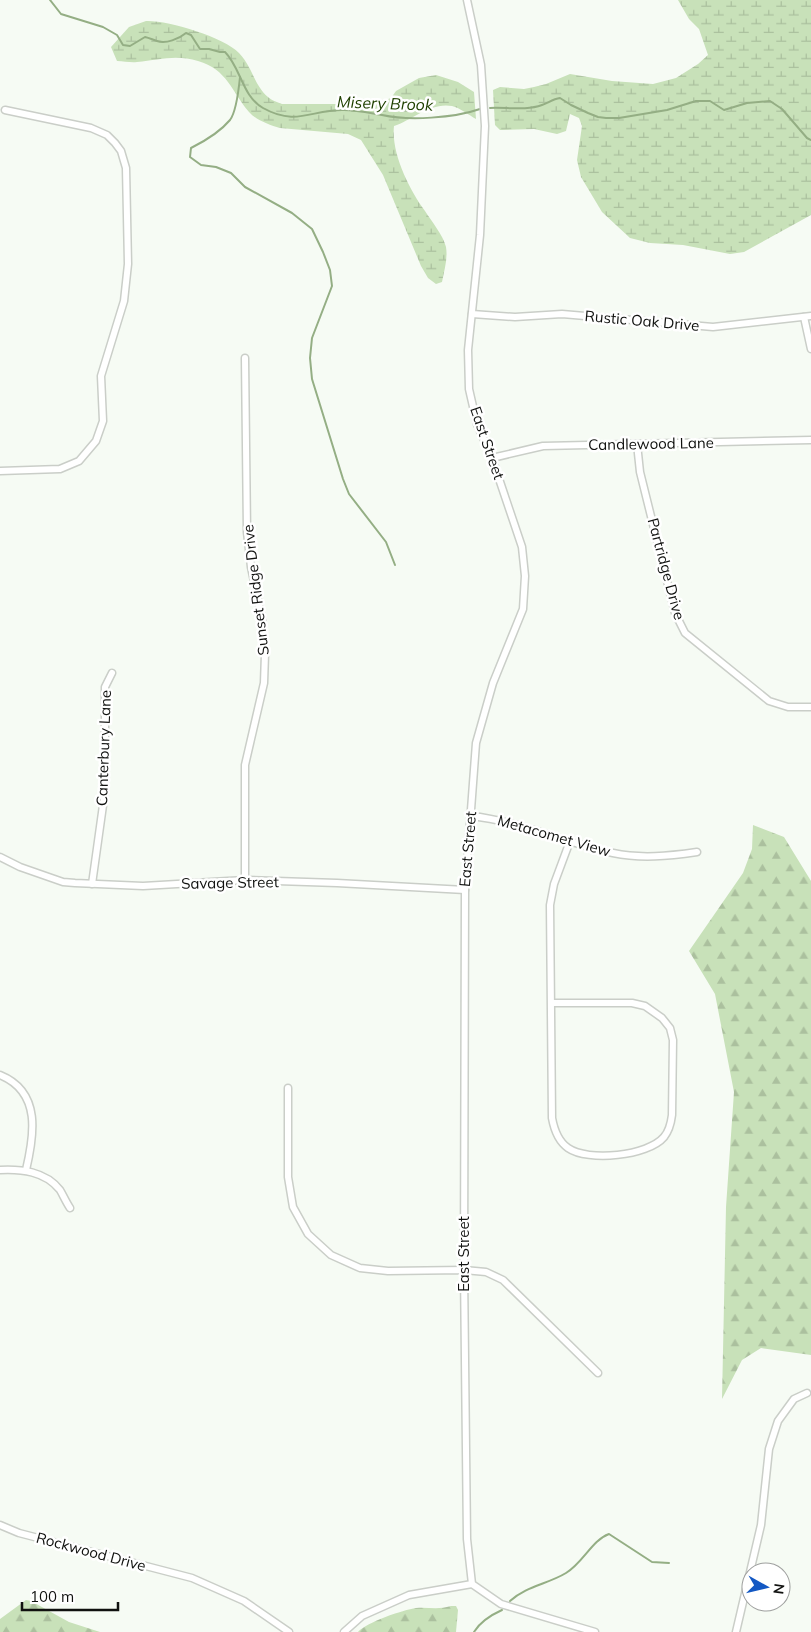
<svg xmlns="http://www.w3.org/2000/svg" width="811" height="1632" font-family="Mulish,sans-serif">
<style>
.forest{fill:url(#forest-firs)}
.wetland{fill:url(#wetland-marsh)}
.lines{fill:none;stroke-linecap:round;stroke-linejoin:round}
.stream{stroke:#94ae84;stroke-width:2}
.minor-casing{stroke:#cacec8;stroke-width:9}
.minor{stroke:#fff;stroke-width:6}
.labels{text-anchor:middle;stroke-width:5;stroke-linejoin:round;paint-order:stroke}
.street-label{font-size:15px;fill:#10110f;stroke:#fff}
.water-label{font-size:16px;font-style:italic;fill:#1f4000;stroke:#fff}
</style>
<defs>
<pattern id="forest-firs" width="22" height="20" patternUnits="userSpaceOnUse" patternTransform="scale(1.25)"><rect width="22" height="20" fill="#c8e1b9"/><path d="M5 1l3.5 6h-7zM16 11l3.5 6h-7z" fill="#abc09e"/></pattern>
<pattern id="wetland-marsh" width="20" height="14" patternUnits="userSpaceOnUse" patternTransform="scale(1.25)"><rect width="20" height="14" fill="#c8e1b9"/><path d="M1 5h8M5 5V1M11 12h8M15 12V8" fill="none" stroke="#abc09e"/></pattern>
</defs>
<rect width="100%" height="100%" fill="#f6fbf4"/>
<g class="forest">
<polygon points="753,825 784,837 811,881 811,1355 761,1348 742,1360 722,1399 726,1207 734,1092 715,994 689,951 743,873 752,849"/>
<polygon points="26,1600 31,1601 69,1622 100,1632 0,1632 0,1619"/>
<path d="M451,1606H456L458,1610L456,1632H358C367,1622 403,1610 416,1608C429,1607 438,1610 451,1606Z"/>
</g>
<g class="wetland">
<polygon points="678,0 811,0 811,215 744,252 730,254 683,245 650,243 630,238 602,212 581,177 577,160 582,126 579,118 570,114 566,131 557,134 534,129 500,130 495,125 493,90 500,87 524,89 534,87 546,84 570,74 612,81 653,84 676,78 698,64 708,55 699,29 689,19"/>
<path d="M146,21C167,20 224,37 239,53C252,66 254,85 268,97C272,101 278,102 282,104H375L391,98L396,91L419,78L436,75L458,82L474,92L476,119C469,115 460,108 452,106C431,102 412,120 394,126C391,153 409,189 425,211C432,222 443,235 446,247C448,259 444,271 442,282L436,284L428,278L421,266L383,175L361,140L348,134L280,128C269,125 256,120 249,112C232,92 227,69 198,61C176,54 159,60 137,62C131,63 124,61 117,61L111,47L129,27Z"/>
</g>
<g class="lines">
<g class="stream">
<path d="M50,0L61,14L103,27L117,35L123,45L130,46L145,37C150,38 153,40 157,41C166,44 179,39 186,33L191,35L200,49H209L220,52H225C241,68 242,96 263,108C297,127 312,109 344,110C356,110 370,113 382,115C409,121 454,118 480,109"/>
<path d="M240,77C239,87 236,112 230,120C220,132 205,141 191,148L190,157L201,165L216,167L231,173L245,187L292,213L312,229L323,252L330,270L332,286L312,338L310,358L312,379L343,479L349,494L386,542L395,565"/>
<path d="M490,108C506,107 526,111 542,105C548,103 553,99 560,98L571,105L588,113L598,117L606,118H619L667,110L696,101H710L724,110L747,103L770,101L782,109L807,138L811,140"/>
<path d="M510,1601C526,1586 548,1584 566,1573C583,1563 592,1540 609,1534L652,1562L669,1563"/>
<path d="M474,1632C480,1622 491,1615 502,1610"/>
</g>
<g class="minor-casing">
<g id="minor">
<polyline points="467,0 481,65 485,126 480,235 468,350 469,389 477,424 492,458 522,547 525,576 523,609 493,683 476,743 465,890 464,1270 467,1539 472,1584 501,1604 595,1632"/>
<polyline points="472,314 515,317 562,314 713,327 811,316"/>
<polyline points="804,317 811,349"/>
<polyline points="637,444 640,472 675,613 685,633 769,701 788,707 811,707"/>
<polyline points="492,458 543,446 811,440"/>
<polyline points="0,471 60,469 79,461 96,441 103,421 101,376 124,301 128,264 126,168 121,151 115,143 107,135 91,128 5,110"/>
<path d="M471,816C520,821 565,843 613,853C641,859 669,856 697,852"/>
<polyline points="0,857 20,867 63,882 75,883 143,886 245,880 337,883 465,890"/>
<polyline points="245,880 245,765 264,683 265,654 262,619 251,567 247,532 245,358"/>
<polyline points="92,884 105,791 105,687 112,673"/>
<path d="M551,1003H632L645,1006L662,1018L670,1028L673,1040L672,1115C671,1123 669,1131 664,1137C648,1156 588,1162 568,1148C558,1141 554,1129 552,1118L550,905L554,884L570,841"/>
<path d="M0,1075C42,1092 34,1136 26,1170"/>
<polyline points="288,1088 288,1177 293,1207 308,1234 331,1255 360,1268 388,1271 464,1270 486,1272 503,1280 598,1373"/>
<path d="M0,1170C21,1169 45,1171 60,1190C63,1195 66,1202 70,1208"/>
<polyline points="0,1525 19,1533 192,1578 244,1601 289,1632"/>
<polyline points="344,1632 362,1616 409,1595 472,1584"/>
<polyline points="736,1632 761,1525 769,1449 778,1421 794,1399 807,1393"/>
</g>
</g>
<use href="#minor" class="minor"/>
</g>
<g class="labels">
<g class="street-label">
<text transform="translate(642 321) rotate(5)" y="5">Rustic Oak Drive</text>
<text transform="translate(487 443) rotate(71)" y="5">East Street</text>
<text transform="translate(651 444) rotate(-1)" y="5">Candlewood Lane</text>
<text transform="translate(666 569) rotate(75)" y="5">Partridge Drive</text>
<text transform="translate(256 590) rotate(-97)" y="5">Sunset Ridge Drive</text>
<text transform="translate(104 748) rotate(-88)" y="5">Canterbury Lane</text>
<text transform="translate(554 836) rotate(16)" y="5">Metacomet View</text>
<text transform="translate(468 849) rotate(-85)" y="5">East Street</text>
<text transform="translate(230 883) rotate(-1)" y="5">Savage Street</text>
<text transform="translate(464 1254) rotate(-90)" y="5">East Street</text>
<text transform="translate(91 1552) rotate(15)" y="5">Rockwood Drive</text>
</g>
<g class="water-label">
<text transform="translate(385 103) rotate(2)" y="6">Misery Brook</text>
</g>
</g>
<g transform="translate(766 1587) rotate(98)"><circle r="24" fill="#ffffff" stroke="#9fa09f"/>
<path d="M0-4L9 19L0 12L-9 19Z" fill="#1358c3"/>
<text y="-8" font-size="14" font-weight="bold" text-anchor="middle" fill="#10110f">N</text>
</g>
<path d="M22 1602v8h96v-8" fill="none" stroke="#10110f" stroke-width="2.5"/>
<text x="30" y="1602" font-size="15" fill="#10110f" stroke="#ffffff" stroke-width="4" paint-order="stroke">100 m</text>
</svg>
